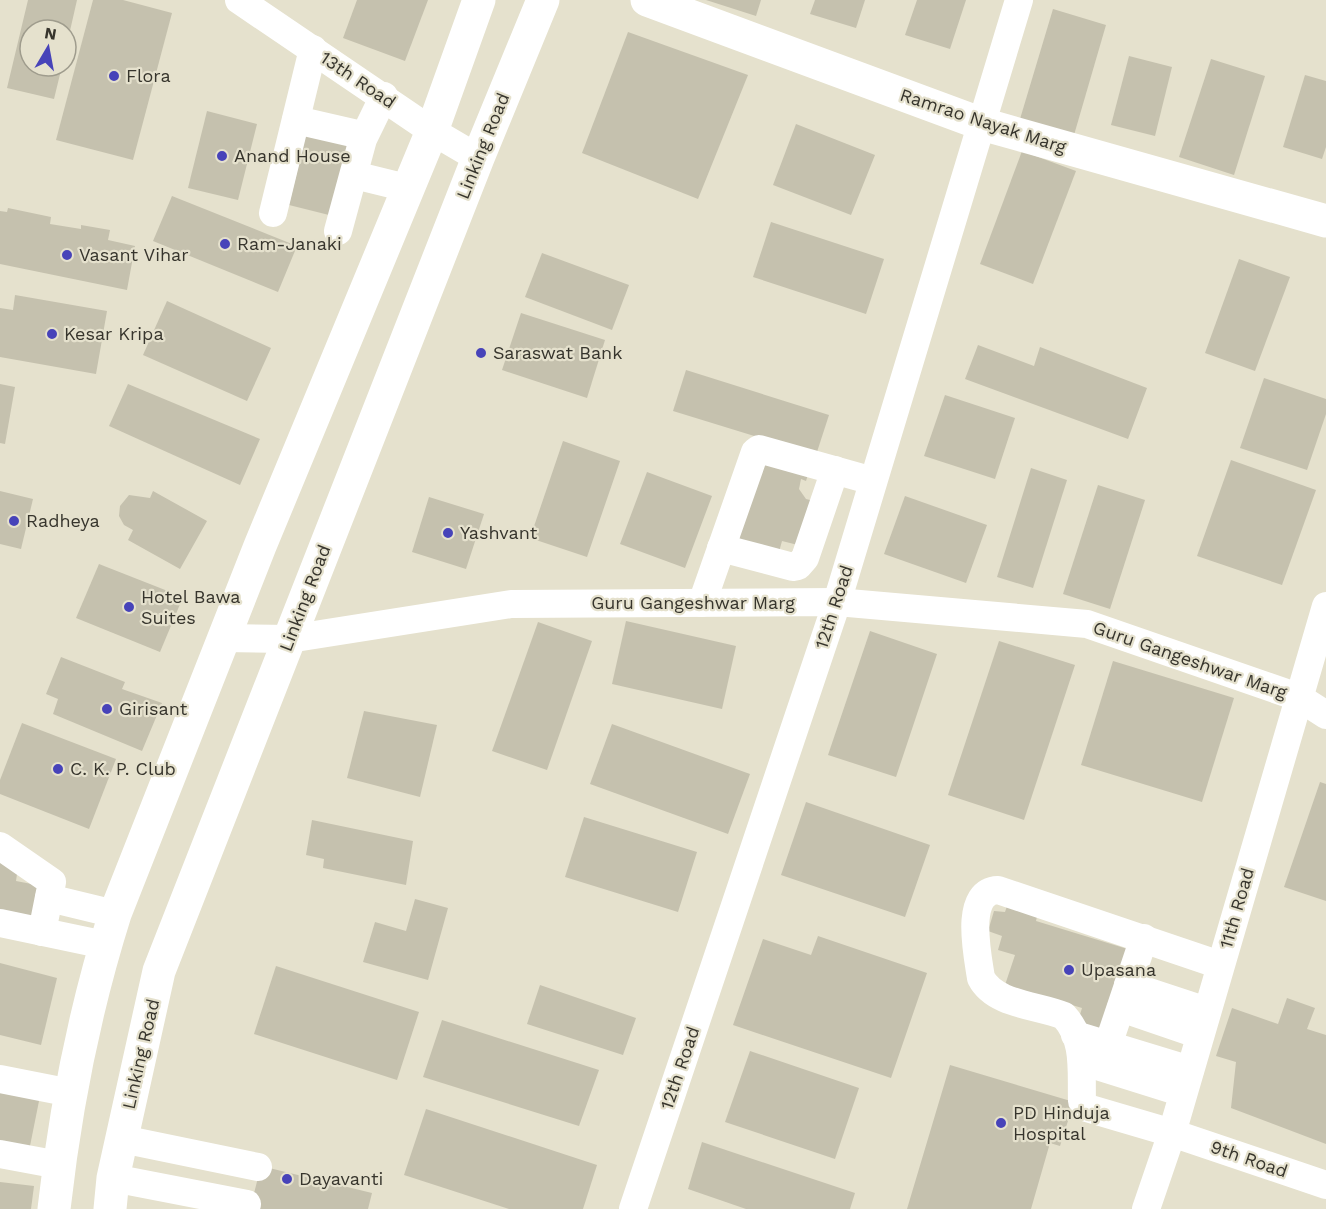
<svg xmlns="http://www.w3.org/2000/svg" width="1326" height="1209" font-family="'Work Sans',sans-serif">
<style>
.building{fill:#c5c1ae}
.lines{fill:none;stroke-linecap:round;stroke-linejoin:round}
.minor{stroke:#fff;stroke-width:28}
.tertiary{stroke:#fff;stroke-width:33}
.secondary{stroke:#fff;stroke-width:33}
.poi-dot{fill:#4743b9;stroke:#e5e1cd;stroke-width:2}
.labels{text-anchor:middle;stroke-width:4.5;stroke-linejoin:round;paint-order:stroke}
.poi-label{font-size:18px;fill:#37352d;stroke:#e5e1cd;text-anchor:start}
.street-label{font-size:18px;fill:#37352d;stroke:#e5e1cd}
</style>
<rect width="100%" height="100%" fill="#e5e1cd"/>
<g class="building">
<polygon points="28,0 77,0 67,44 66,30 30,30 30,66 62,66 54,99 7,88"/>
<polygon points="93,0 123,0 172,13 133,160 56,140"/>
<polygon points="357,0 428,0 405,61 343,38"/>
<polygon points="706,0 761,0 756,16"/>
<polygon points="815,0 865,0 856,28 810,14"/>
<polygon points="917,0 966,0 950,49 905,35"/>
<polygon points="1053,9 1106,25 1074,135 1020,119"/>
<polygon points="628,32 748,75 698,199 582,153"/>
<polygon points="1129,56 1172,67 1155,136 1111,125"/>
<polygon points="1211,59 1265,76 1234,175 1179,157"/>
<polygon points="1305,75 1326,81 1326,147 1322,159 1283,147"/>
<polygon points="207,111 257,124 238,200 188,188"/>
<polygon points="796,124 875,155 851,215 773,185"/>
<polygon points="307,130 356,141 337,217 289,205"/>
<polygon points="1022,151 1076,171 1033,284 980,264"/>
<polygon points="172,196 297,246 278,292 153,241"/>
<polygon points="8,208 51,217 50,224 81,229 81,225 110,230 108,240 135,246 127,290 0,264 0,211 7,212"/>
<polygon points="771,222 884,259 866,314 753,277"/>
<polygon points="542,253 629,285 612,330 525,297"/>
<polygon points="1239,259 1290,277 1255,371 1205,353"/>
<polygon points="15,295 107,311 96,374 0,357 0,308 13,310"/>
<polygon points="167,301 271,348 247,401 143,355"/>
<polygon points="521,313 605,340 587,398 502,370"/>
<polygon points="978,345 1034,366 1040,347 1147,388 1128,439 965,379"/>
<polygon points="686,370 829,415 816,455 673,411"/>
<polygon points="1264,378 1326,399 1326,414 1307,470 1240,448"/>
<polygon points="0,384 15,387 5,444 0,443"/>
<polygon points="128,384 260,439 240,485 109,426"/>
<polygon points="945,395 1015,418 995,479 924,456"/>
<polygon points="563,441 620,461 587,557 530,538"/>
<polygon points="762,454 810,468 806,481 801,479 799,489 806,499 814,501 802,546 782,541 779,552 736,550"/>
<polygon points="1231,460 1316,490 1282,585 1197,556"/>
<polygon points="1031,468 1067,480 1033,588 997,577"/>
<polygon points="647,472 712,496 685,568 620,544"/>
<polygon points="1098,485 1145,500 1110,609 1063,594"/>
<polygon points="0,491 33,499 21,549 0,544"/>
<polygon points="153,491 207,521 180,569 128,540 133,530 124,525 119,516 120,506 129,495 150,498"/>
<polygon points="905,496 987,525 966,583 884,554"/>
<polygon points="429,497 484,514 466,569 412,552"/>
<polygon points="99,564 183,597 160,652 76,618"/>
<polygon points="626,621 736,646 722,709 612,684"/>
<polygon points="538,622 592,641 547,770 492,751"/>
<polygon points="870,631 937,654 896,777 828,755"/>
<polygon points="999,641 1075,665 1024,820 948,795"/>
<polygon points="61,657 125,682 122,689 162,703 142,751 53,714 58,699 46,694"/>
<polygon points="1113,661 1234,698 1202,802 1081,765"/>
<polygon points="364,711 437,725 420,797 347,778"/>
<polygon points="22,723 116,759 89,829 0,794 0,780"/>
<polygon points="612,724 750,774 728,834 590,784"/>
<polygon points="1320,782 1326,784 1326,901 1284,887"/>
<polygon points="806,802 930,845 905,917 781,875"/>
<polygon points="584,817 697,852 678,912 565,877"/>
<polygon points="312,820 413,841 406,885 323,868 324,859 306,855"/>
<polygon points="0,857 17,874 16,881 42,886 34,922 0,915"/>
<polygon points="415,899 448,908 428,980 363,962 375,922 406,931"/>
<polygon points="1008,903 1038,912 1036,921 1134,951 1107,1040 1075,1031 1082,1008 1005,985 1015,955 998,950 1002,936 988,931 994,911 1005,912"/>
<polygon points="818,936 927,973 891,1078 733,1025 763,939 811,955"/>
<polygon points="0,963 57,978 41,1045 0,1035"/>
<polygon points="276,966 419,1012 397,1080 254,1034"/>
<polygon points="540,985 636,1018 623,1055 527,1024"/>
<polygon points="1287,998 1315,1008 1307,1029 1326,1035 1326,1144 1231,1108 1236,1062 1216,1056 1232,1008 1278,1024"/>
<polygon points="442,1020 599,1070 579,1126 423,1077"/>
<polygon points="750,1051 859,1088 835,1159 725,1122"/>
<polygon points="950,1065 1074,1102 1060,1146 1050,1143 1031,1209 907,1209"/>
<polygon points="0,1087 40,1096 28,1156 0,1151"/>
<polygon points="426,1109 597,1165 583,1209 509,1209 404,1175"/>
<polygon points="702,1142 855,1193 850,1209 746,1209 688,1189"/>
<polygon points="261,1166 372,1193 368,1209 250,1209"/>
<polygon points="0,1182 34,1186 31,1209 0,1209"/>
</g>
<g class="lines">
<g class="minor">
<polyline points="239,0 432,131 478,158"/>
<polyline points="296,120 357,134"/>
<polyline points="354,175 407,188"/>
<polyline points="273,213 313,49"/>
<polyline points="338,231 363,139 384,96"/>
<polyline points="721,548 793,567 798,566 805,558 835,470"/>
<polyline points="702,603 755,452 759,449 873,481"/>
<polyline points="224,638 289,639 511,604 837,602 1087,624 1298,697 1326,715"/>
<polyline points="0,846 52,882 42,932"/>
<polyline points="49,898 115,914"/>
<polyline points="0,923 105,945"/>
<path d="M1220,965L998,890C963,891 978,957 981,978C995,1005 1038,1005 1064,1016C1086,1040 1081,1071 1082,1101L1087,1108L1172,1133L1326,1185"/>
<polyline points="1128,985 1207,1011"/>
<polyline points="1121,1008 1200,1035"/>
<polyline points="1075,1035 1190,1070"/>
<polyline points="1108,1045 1144,938"/>
<polyline points="1084,1062 1183,1093"/>
<polyline points="0,1079 71,1093"/>
<polyline points="122,1139 258,1167"/>
<polyline points="0,1154 59,1165"/>
<polyline points="113,1178 247,1204"/>
<polyline points="633,1209 837,602 1019,0"/>
<polyline points="1146,1209 1172,1133 1326,606"/>
</g>
<polyline class="tertiary" points="647,0 982,124 1326,221"/>
<g class="secondary">
<path d="M54,1209C65,1110 85,1009 115,914L260,546L432,131L479,0"/>
<polyline points="110,1209 113,1178 159,971 478,158 543,0"/>
</g>
</g>
<g class="poi-dot">
<circle cx="114" cy="76" r="6"/>
<circle cx="222" cy="156" r="6"/>
<circle cx="225" cy="244" r="6"/>
<circle cx="67" cy="255" r="6"/>
<circle cx="52" cy="334" r="6"/>
<circle cx="481" cy="353" r="6"/>
<circle cx="14" cy="521" r="6"/>
<circle cx="448" cy="533" r="6"/>
<circle cx="129" cy="607" r="6"/>
<circle cx="107" cy="709" r="6"/>
<circle cx="58" cy="769" r="6"/>
<circle cx="1069" cy="970" r="6"/>
<circle cx="1001" cy="1123" r="6"/>
<circle cx="287" cy="1179" r="6"/>
</g>
<g class="labels">
<g class="poi-label">
<text x="126" y="82">Flora</text>
<text x="234" y="162">Anand House</text>
<text x="237" y="250">Ram-Janaki</text>
<text x="79" y="261">Vasant Vihar</text>
<text x="64" y="340">Kesar Kripa</text>
<text x="493" y="359">Saraswat Bank</text>
<text x="26" y="527">Radheya</text>
<text x="460" y="539">Yashvant</text>
<text x="141" y="603">Hotel Bawa<tspan x="141" dy="21">Suites</tspan></text>
<text x="119" y="715">Girisant</text>
<text x="70" y="775">C. K. P. Club</text>
<text x="1081" y="976">Upasana</text>
<text x="1013" y="1119">PD Hinduja<tspan x="1013" dy="21">Hospital</tspan></text>
<text x="299" y="1185">Dayavanti</text>
</g>
<g class="street-label">
<text transform="translate(358 80) rotate(34)" y="6">13th Road</text>
<text transform="translate(983 121) rotate(18)" y="6">Ramrao Nayak Marg</text>
<text transform="translate(483 146) rotate(-68)" y="6">Linking Road</text>
<text transform="translate(305 598) rotate(-69)" y="6">Linking Road</text>
<text x="693" y="609">Guru Gangeshwar Marg</text>
<text transform="translate(834 607) rotate(-72)" y="6">12th Road</text>
<text transform="translate(1190 660) rotate(19)" y="6">Guru Gangeshwar Marg</text>
<text transform="translate(1237 908) rotate(-74)" y="6">11th Road</text>
<text transform="translate(141 1054) rotate(-77)" y="6">Linking Road</text>
<text transform="translate(680 1068) rotate(-71)" y="6">12th Road</text>
<text transform="translate(1249 1159) rotate(19)" y="6">9th Road</text>
</g>
</g>
<g transform="translate(48 48) rotate(10)"><circle r="28" fill="#e5e1cd" stroke="#9f9c8d" stroke-width="1.5"/>
<path d="M0-4.5L10 22L0 15L-10 22Z" fill="#4743b9"/>
<text y="-9" font-size="16" font-weight="bold" text-anchor="middle" fill="#37352d">N</text>
</g>
</svg>
